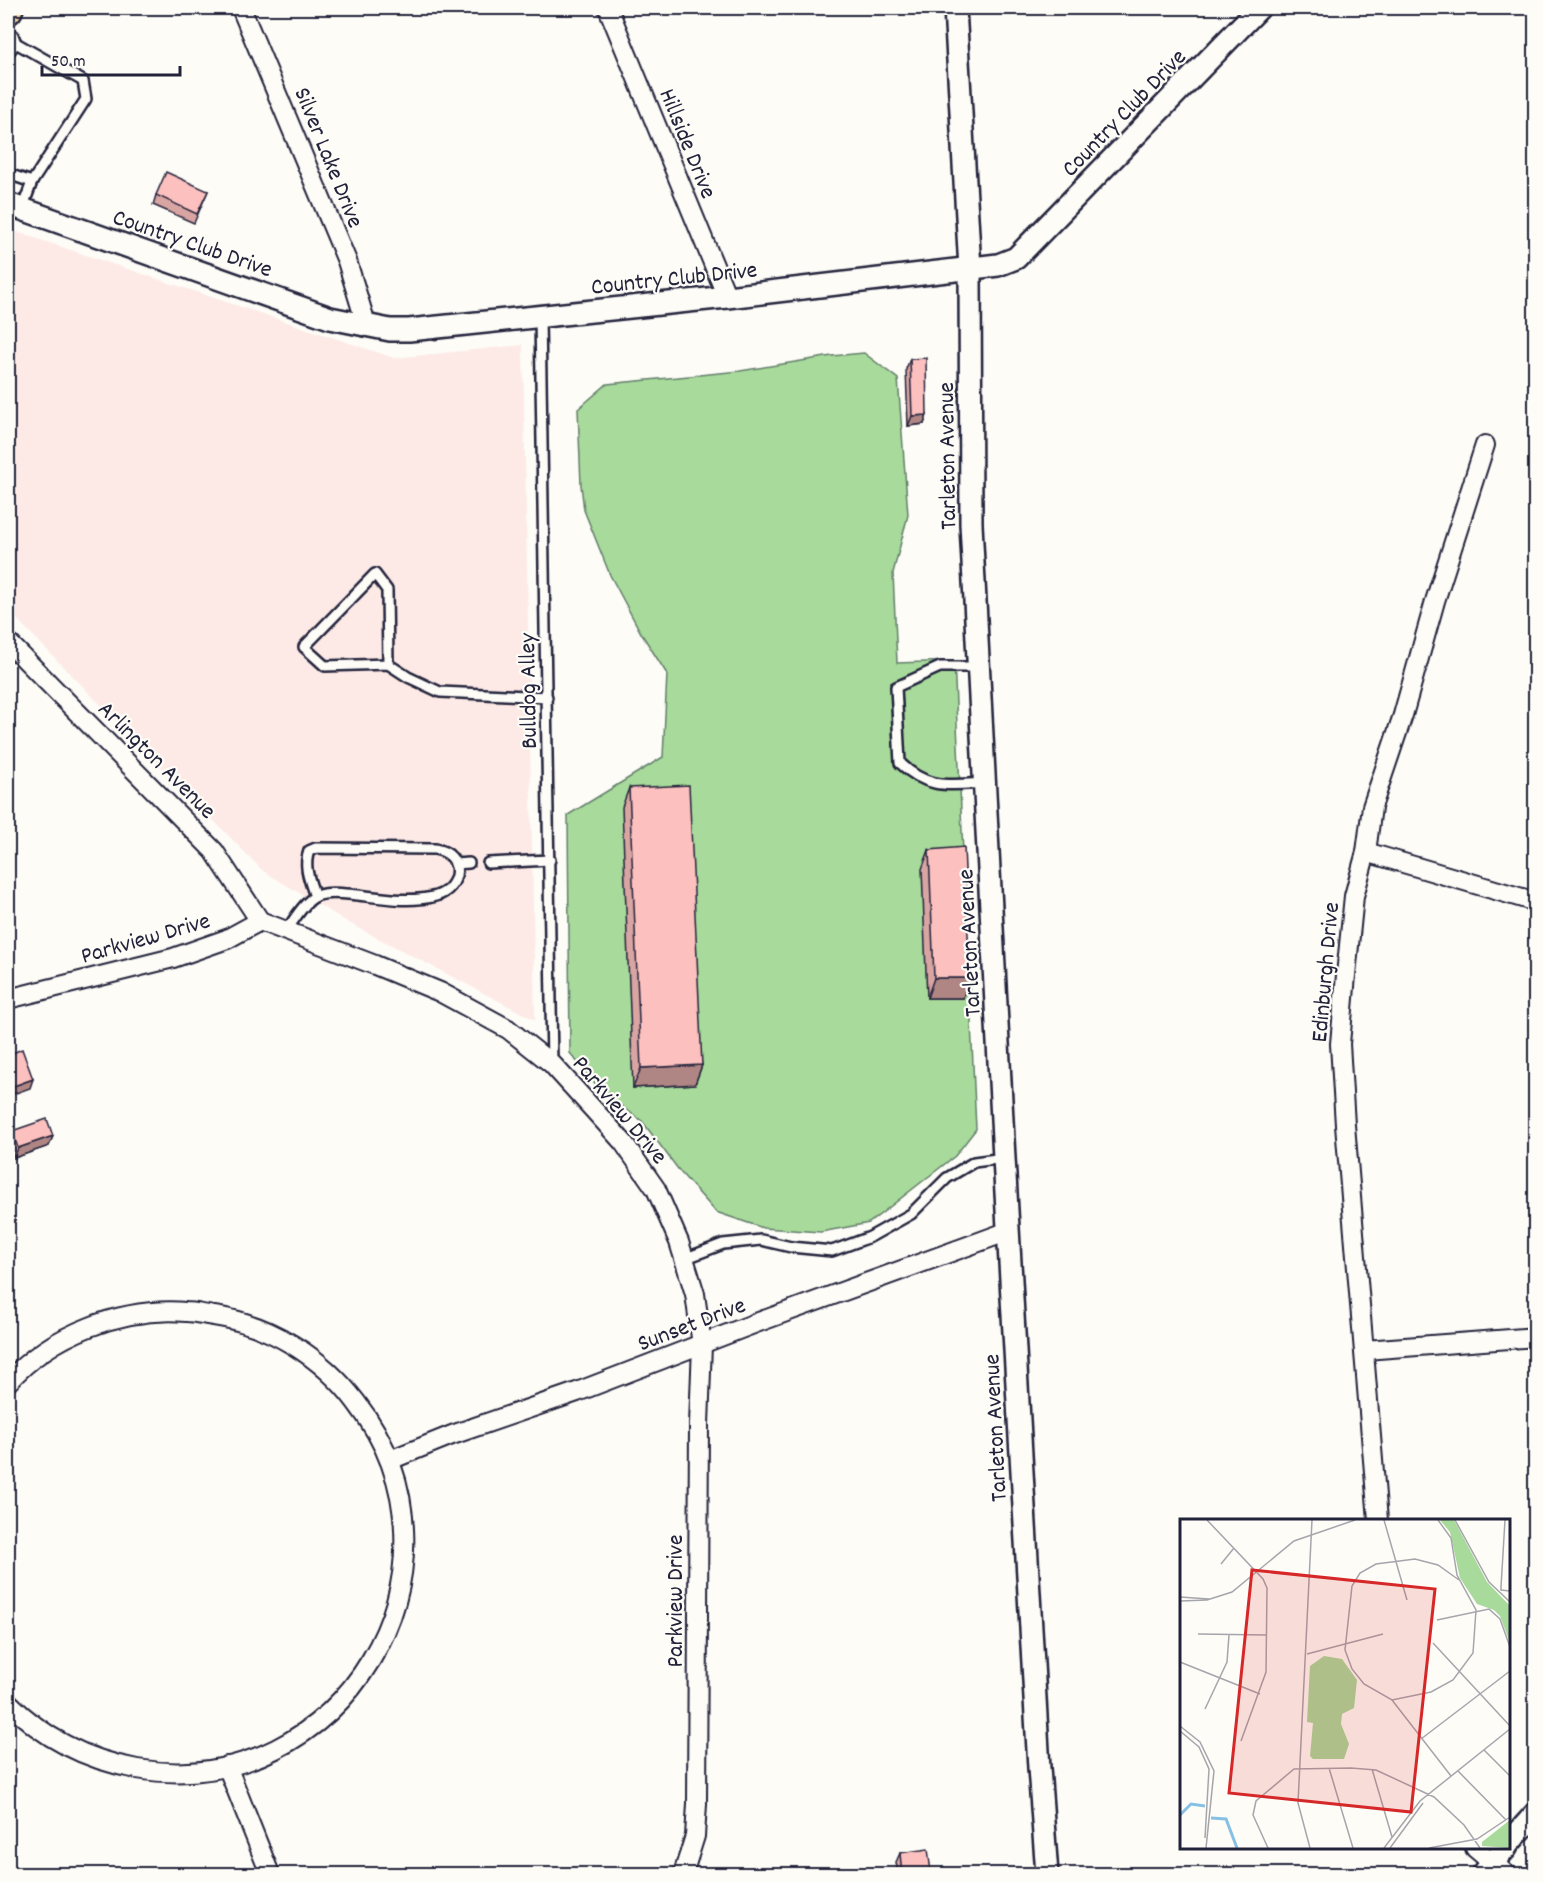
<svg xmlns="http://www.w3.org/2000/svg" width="1543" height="1882" font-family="Dekko,sans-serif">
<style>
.built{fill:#fdeae6}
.green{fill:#a7da9b;stroke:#647e6b;stroke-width:1.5}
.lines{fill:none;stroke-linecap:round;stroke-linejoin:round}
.service-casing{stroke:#22223b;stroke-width:14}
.minor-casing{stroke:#22223b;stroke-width:22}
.tertiary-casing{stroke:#22223b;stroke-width:26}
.primary-casing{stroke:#22223b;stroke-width:32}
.service{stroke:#fdfcf7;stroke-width:9}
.minor{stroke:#fdfcf7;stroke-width:18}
.tertiary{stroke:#fdfcf7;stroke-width:21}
.primary{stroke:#fddcac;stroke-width:27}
.wall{fill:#d9a5a3;stroke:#22223b;stroke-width:1.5}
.shaded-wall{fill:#b08685;stroke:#22223b;stroke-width:1.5}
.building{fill:#fcc0be;stroke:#22223b;stroke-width:1.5}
.labels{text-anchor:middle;stroke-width:4.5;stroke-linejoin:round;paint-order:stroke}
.street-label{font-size:24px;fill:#22223b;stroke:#fdfcf7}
.inset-river{fill:none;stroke:#87c0e5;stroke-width:3}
.inset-road{fill:none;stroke:#a5a5ac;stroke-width:1.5}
.view{fill:#d62828;fill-opacity:0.15;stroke:#d62828;stroke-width:3}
.inset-edge{fill:none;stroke:#22223b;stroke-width:3}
</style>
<rect width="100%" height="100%" fill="#fdfcf7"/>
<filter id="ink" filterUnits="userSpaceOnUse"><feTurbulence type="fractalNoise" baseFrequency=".0167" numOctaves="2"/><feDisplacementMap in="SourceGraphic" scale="12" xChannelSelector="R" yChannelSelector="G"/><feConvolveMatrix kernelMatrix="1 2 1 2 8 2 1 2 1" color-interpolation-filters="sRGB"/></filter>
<g filter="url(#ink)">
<polygon class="built" points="8,229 394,358 523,345 535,1020 349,923 263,871 8,610"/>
<polygon class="green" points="864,353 898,379 908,515 893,573 897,663 954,661 976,1129 955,1156 869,1223 821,1232 763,1228 716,1212 681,1173 642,1121 602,1092 570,1053 568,815 663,757 667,674 641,633 610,575 584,510 581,485 578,409 607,384 740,371 832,356"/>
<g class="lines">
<g class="service-casing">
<g id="service">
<polyline points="8,32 13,35 16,43"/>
<polyline points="8,53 16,43 83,81 86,99 32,182 8,174"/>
<polyline points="22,209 32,182"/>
<polyline points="540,317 552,1064"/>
<polyline points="388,664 387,590 375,574 304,647 325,666 388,664 408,677 440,692 547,697"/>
<path d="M979,667H940L896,687L900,763C928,790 949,785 985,783"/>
<polyline points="488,863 550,860"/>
<polyline points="455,864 469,863"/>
<path d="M286,931C294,920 304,902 316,896C329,891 345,894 358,895C383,898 411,903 436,896C462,888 465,854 435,849L316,848L309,851C303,867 310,881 315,897"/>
<polyline points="684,1259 723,1244 761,1240 791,1247 832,1251 870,1237 911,1214 947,1178 974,1162 1004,1158"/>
</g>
</g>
<g class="minor-casing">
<g id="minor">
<polyline points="241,8 347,261 367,327"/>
<polyline points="608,8 727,297"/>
<polyline points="8,642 214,851 260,921"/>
<polyline points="1366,852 1536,902"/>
<polyline points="8,999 173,958 227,939 260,921 375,965 440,992 508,1029 552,1064 623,1142 656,1189 679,1242 695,1294 702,1345 699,1424 697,1804 695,1836 683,1874"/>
<polyline points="1365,1350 1536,1337"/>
<path d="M8,1382C51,1334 122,1307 186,1312C195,1312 205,1315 214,1316C270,1324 322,1357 356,1402C483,1566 342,1803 137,1769C87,1760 43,1738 8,1702"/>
<polyline points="390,1460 452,1435 577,1392 756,1323 1009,1231"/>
<polyline points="1378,1520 1345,1125 1340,1044 1346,975 1354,896 1366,852 1372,807 1403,715 1435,601 1485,445"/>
<polyline points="227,1766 270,1874"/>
<polyline points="1475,1848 1506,1874"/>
</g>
</g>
<g class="tertiary-casing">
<g id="tertiary">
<polyline points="955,8 970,269 971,524 1004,1158 1039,1768 1047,1874"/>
<polyline points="8,204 330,318 390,330 409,330 727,297 998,265 1016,258 1259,8"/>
<polyline points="1508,1844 1536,1813"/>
<polyline points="1483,1874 1506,1848"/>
</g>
</g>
<g class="primary-casing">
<polyline id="primary" points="8,10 9,8"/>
</g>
<use href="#service" class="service"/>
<use href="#minor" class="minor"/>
<use href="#tertiary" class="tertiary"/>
<use href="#primary" class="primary"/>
</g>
<g class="wall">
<polygon points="208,191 194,223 153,205 156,195"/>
<polygon points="910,359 927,415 924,424 908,426 906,369"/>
<polygon points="629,788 702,1065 695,1084 633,1088 622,807"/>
<polygon points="929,850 963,998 927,998 922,869"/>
<polygon points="12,1131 53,1136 49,1146 14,1158 9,1140"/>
<polygon points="900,1853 931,1872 930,1875 898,1875 896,1862"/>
</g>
<g class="shaded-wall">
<polygon points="927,415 924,424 908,426 912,416"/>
<polygon points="934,978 970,978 963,998 927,998"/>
<polygon points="702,1065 695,1084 633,1088 641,1068"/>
<polygon points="33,1079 30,1088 8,1096 8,1088"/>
<polygon points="53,1136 49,1146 14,1158 18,1148"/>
<polygon points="931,1872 930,1875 908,1875"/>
</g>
<g class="building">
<polygon points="166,172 208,191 197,214 156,195"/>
<polygon points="926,358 927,415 912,416 910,359"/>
<polygon points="689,785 702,1065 641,1068 629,788"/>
<polygon points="964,847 970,978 934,978 929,850"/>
<polygon points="22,1049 33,1079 8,1088 8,1055"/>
<polygon points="47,1119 53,1136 18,1148 12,1131"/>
<polygon points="928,1849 931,1872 902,1875 900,1853"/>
</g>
</g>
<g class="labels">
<g class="street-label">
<text transform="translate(1123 112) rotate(-46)" y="8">Country Club Drive</text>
<text transform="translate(689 143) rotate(68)" y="8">Hillside Drive</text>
<text transform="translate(330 157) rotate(68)" y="8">Silver Lake Drive</text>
<text transform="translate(193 242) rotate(19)" y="8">Country Club Drive</text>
<text transform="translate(674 277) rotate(-6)" y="8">Country Club Drive</text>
<text transform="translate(946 456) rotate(-91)" y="8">Tarleton Avenue</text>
<text transform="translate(527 691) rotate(-91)" y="8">Bulldog Alley</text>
<text transform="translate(158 759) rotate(45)" y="8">Arlington Avenue</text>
<text transform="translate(145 937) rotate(-16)" y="8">Parkview Drive</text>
<text transform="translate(968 943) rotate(-93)" y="8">Tarleton Avenue</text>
<text transform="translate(1324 972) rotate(-85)" y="8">Edinburgh Drive</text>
<text transform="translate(621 1109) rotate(50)" y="8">Parkview Drive</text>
<text transform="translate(691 1323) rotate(-21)" y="8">Sunset Drive</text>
<text transform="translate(994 1428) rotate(-93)" y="8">Tarleton Avenue</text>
<text transform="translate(674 1601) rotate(-90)" y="8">Parkview Drive</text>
</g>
</g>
<g transform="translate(1180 1519)">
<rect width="330" height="330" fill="#fdfcf7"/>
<path d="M260,1H274L307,63L330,87V124L320,97L314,91L297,85L280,59L270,13ZM144,137L162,140L177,161L174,189L162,195L161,205L169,225L164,240H133L130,237L133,204L127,203L130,147ZM330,301V329L302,327V323Z" fill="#a7da9b"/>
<path class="inset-river" d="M0,296L11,285L25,287M31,299L46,300L57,329"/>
<path class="inset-road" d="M27,1L83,60L87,69L86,153L61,222M204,1L227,81M258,1L271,19L277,56L296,91L293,134L273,161L251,173L212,181L184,165L172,150L165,131L172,67L180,54L196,45L235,40L258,46L279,61M275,1L309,63L330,83M325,1L321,68V71L330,72M41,45L54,29M0,78L29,80M0,82L27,81L52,73L114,22L175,1M257,101L309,90L320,100L330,128M18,115L87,116M253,124L330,207M127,135L203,115M0,143L80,175M212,181L271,257M25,190L47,143L49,116M0,207L20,223L34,252L26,329M0,212L19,228L29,250L25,319M241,220L330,152M304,231L330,257M149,249L173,329M192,250L212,318M278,252L326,301M88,329L73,296L76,282L114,250L171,249L196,251L254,278L284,306L300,329M130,329L118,284L132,1M204,329L240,282L330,210M210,329L243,284M249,329L297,320L330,298"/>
<path class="view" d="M72,51L255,70L231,293L49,274Z"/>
<rect width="330" height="330" class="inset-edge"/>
</g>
<rect width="1543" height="1882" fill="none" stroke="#fdfcf7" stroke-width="30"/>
<rect x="15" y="15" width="1513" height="1852" fill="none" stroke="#22223b" stroke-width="2" filter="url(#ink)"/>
<path d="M42 66v9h138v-9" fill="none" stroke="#22223b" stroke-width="3"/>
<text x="51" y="66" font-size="18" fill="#22223b" stroke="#fdfcf7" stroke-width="4.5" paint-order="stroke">50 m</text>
</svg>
